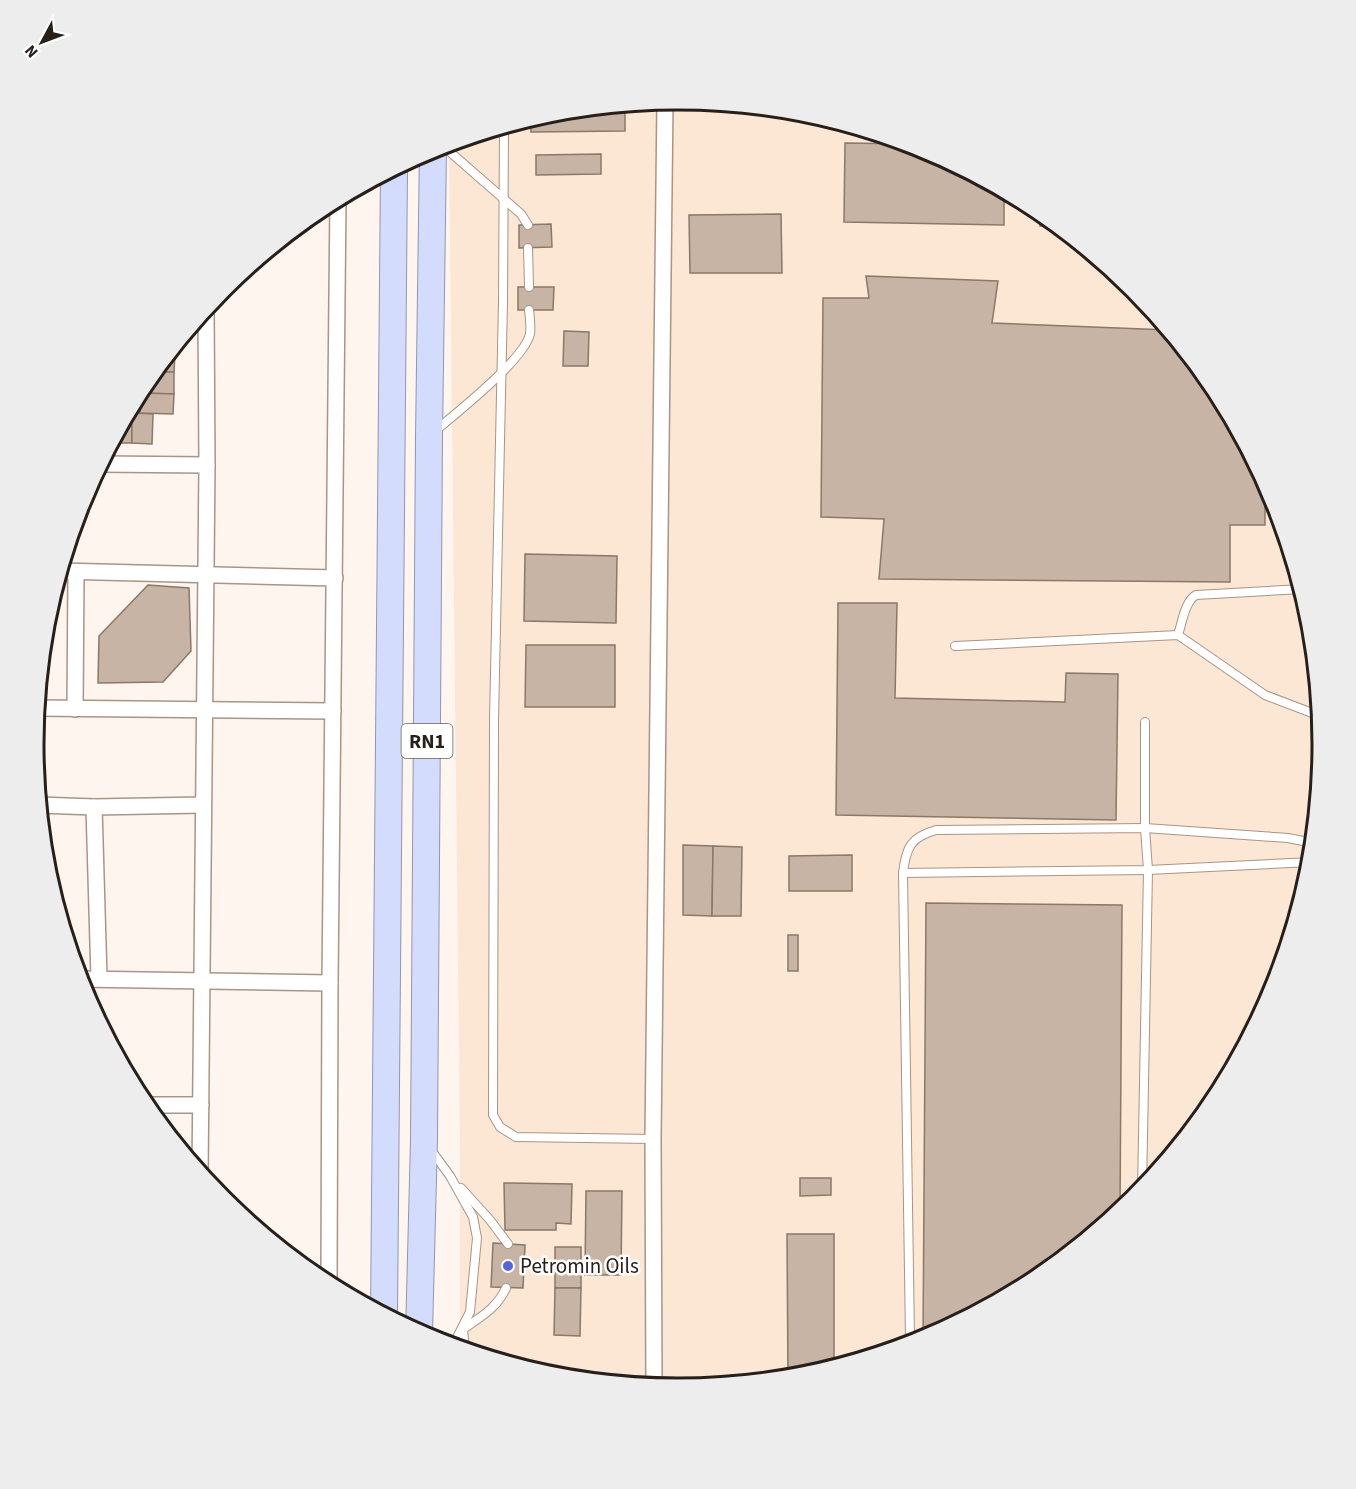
<svg xmlns="http://www.w3.org/2000/svg" width="1356" height="1489" font-family="'Source Sans 3',sans-serif">
<style>
.built{fill:#fce6d4}
.building{fill:#c8b4a4;stroke:#8a7869;stroke-width:1.5}
.lines{fill:none;stroke-linecap:round;stroke-linejoin:round}
.service-casing{stroke:#a89586;stroke-width:10}
.minor-casing{stroke:#a89586;stroke-width:18}
.trunk-casing{stroke:#9195ae;stroke-width:28}
.service{stroke:#fff;stroke-width:8}
.minor{stroke:#fff;stroke-width:15}
.trunk{stroke:#d4dcfe;stroke-width:26}
.poi-dot{fill:#5964db;stroke:#fff;stroke-width:2}
.labels{text-anchor:middle;stroke-width:5;stroke-linejoin:round;paint-order:stroke}
.shield{fill:#fff;stroke:#68635f;stroke-width:1.5}
.shield-label{font-size:20px;font-weight:bold;fill:#27201a}
.poi-label{font-size:21px;fill:#27201a;stroke:#fff;text-anchor:start}
.rim{fill:none;stroke:#27201a;stroke-width:3}
</style>
<rect width="100%" height="100%" fill="#fdf5ee"/>
<polygon class="built" points="678,100 804,112 925,149 1037,208 1134,289 1214,386 1274,498 1311,619 1323,744 1311,871 1274,992 1214,1103 1134,1201 1036,1281 925,1341 803,1377 678,1389 552,1377 460,1349 460,1146 449,143 553,112"/>
<g class="building">
<polygon points="625,105 625,131 531,132 531,118 553,112"/>
<polygon points="845,143 910,144 925,149 1004,191 1004,225 844,222"/>
<polygon points="601,154 601,174 536,175 536,155"/>
<polygon points="1040,212 1058,226 1040,226"/>
<polygon points="781,214 782,273 690,273 689,215"/>
<polygon points="551,224 552,247 519,248 519,225"/>
<polygon points="866,276 998,281 992,323 1169,330 1214,386 1265,482 1265,525 1230,525 1230,582 879,579 884,519 821,517 823,298 869,298"/>
<polygon points="518,287 554,287 553,310 518,310"/>
<polygon points="564,331 589,332 588,366 563,366"/>
<polygon points="169,353 175,353 174,372 153,372"/>
<polygon points="153,372 174,372 174,394 141,393 142,386"/>
<polygon points="141,393 174,394 173,414 140,413"/>
<polygon points="127,413 132,413 132,443 113,443 113,439"/>
<polygon points="132,413 153,414 152,444 132,443"/>
<polygon points="525,554 617,556 616,623 524,621"/>
<polygon points="148,585 189,588 191,651 163,682 98,683 99,636"/>
<polygon points="838,603 897,603 895,698 1065,702 1066,673 1118,674 1116,820 836,815"/>
<polygon points="526,645 615,645 615,707 525,707"/>
<polygon points="683,845 713,846 712,916 683,915"/>
<polygon points="713,846 742,847 741,916 712,916"/>
<polygon points="852,855 852,891 789,891 789,856"/>
<polygon points="926,903 1122,905 1120,1212 1036,1281 923,1341"/>
<rect x="788" y="935" width="10" height="36"/>
<polygon points="800,1178 831,1178 831,1195 800,1196"/>
<polygon points="504,1183 572,1184 571,1224 556,1223 556,1230 505,1230"/>
<polygon points="586,1191 622,1191 621,1275 585,1275"/>
<polygon points="787,1234 834,1234 834,1368 803,1377 788,1379"/>
<polygon points="493,1243 525,1245 523,1288 491,1287"/>
<rect x="555" y="1247" width="26" height="41"/>
<polygon points="555,1288 581,1288 580,1336 554,1335"/>
</g>
<g class="lines">
<g class="service-casing">
<g id="service">
<polyline points="504,127 503,302 494,720 493,1115 500,1127 516,1137 653,1139"/>
<polyline points="442,145 521,214 528,225"/>
<polyline points="528,248 529,287"/>
<path d="M434,432C456,413 524,360 530,334C531,326 530,318 529,310"/>
<path d="M1178,635C1182,623 1185,601 1196,595L1302,589"/>
<polyline points="955,646 1178,635 1265,695 1320,716"/>
<polyline points="903,873 1148,870 1311,862"/>
<polyline points="431,1150 450,1176 473,1217 477,1238 470,1312 452,1347"/>
<polyline points="461,1188 490,1220 508,1244"/>
<polyline points="1142,1190 1148,870 1145,828 1145,722"/>
<path d="M912,1344L910,1338L903,873C906,847 911,837 936,830L1145,828L1288,838L1313,843"/>
<path d="M465,1351L463,1329C481,1317 497,1308 506,1288"/>
</g>
</g>
<g class="minor-casing">
<g id="minor">
<polyline points="100,464 207,465"/>
<polyline points="60,571 335,578"/>
<polyline points="37,708 333,711"/>
<polyline points="75,709 76,572"/>
<polyline points="39,805 94,807 203,805"/>
<polyline points="94,807 99,978"/>
<polyline points="78,979 330,983"/>
<polyline points="143,1105 201,1105"/>
<polyline points="200,1174 207,465 206,308"/>
<polyline points="329,1286 330,983 338,198"/>
<polyline points="654,1387 653,1139 665,101"/>
</g>
</g>
<g class="trunk-casing">
<g id="trunk">
<polyline points="384,1315 394,168"/>
<polyline points="419,1334 424,1140 429,437 433,148"/>
</g>
</g>
<use href="#service" class="service"/>
<use href="#minor" class="minor"/>
<use href="#trunk" class="trunk"/>
</g>
<circle class="poi-dot" cx="508" cy="1266" r="6"/>
<g class="labels">
<rect class="shield" x="401.5" y="724" width="51" height="34" rx="4.5"/>
<g class="shield-label">
<text x="427" y="748">RN1</text>
</g>
<g class="poi-label">
<text x="520" y="1273">Petromin Oils</text>
</g>
</g>
<path d="M0 0H1356V1489H0ZM44 744a634 634 0 1 1 1268 0a634 634 0 1 1-1268 0Z" fill="#eeeded" fill-rule="evenodd"/>
<path class="rim" d="M44 744a634 634 0 1 1 1268 0a634 634 0 1 1-1268 0Z"/>
<g transform="translate(42 42) rotate(229)" stroke="#ffffff" stroke-width="4.5" paint-order="stroke">
<path d="M0-4.5L10 22L0 15L-10 22Z" fill="#27201a"/>
<text y="-9" font-size="16" font-weight="bold" text-anchor="middle" fill="#27201a">N</text>
</g>
</svg>
